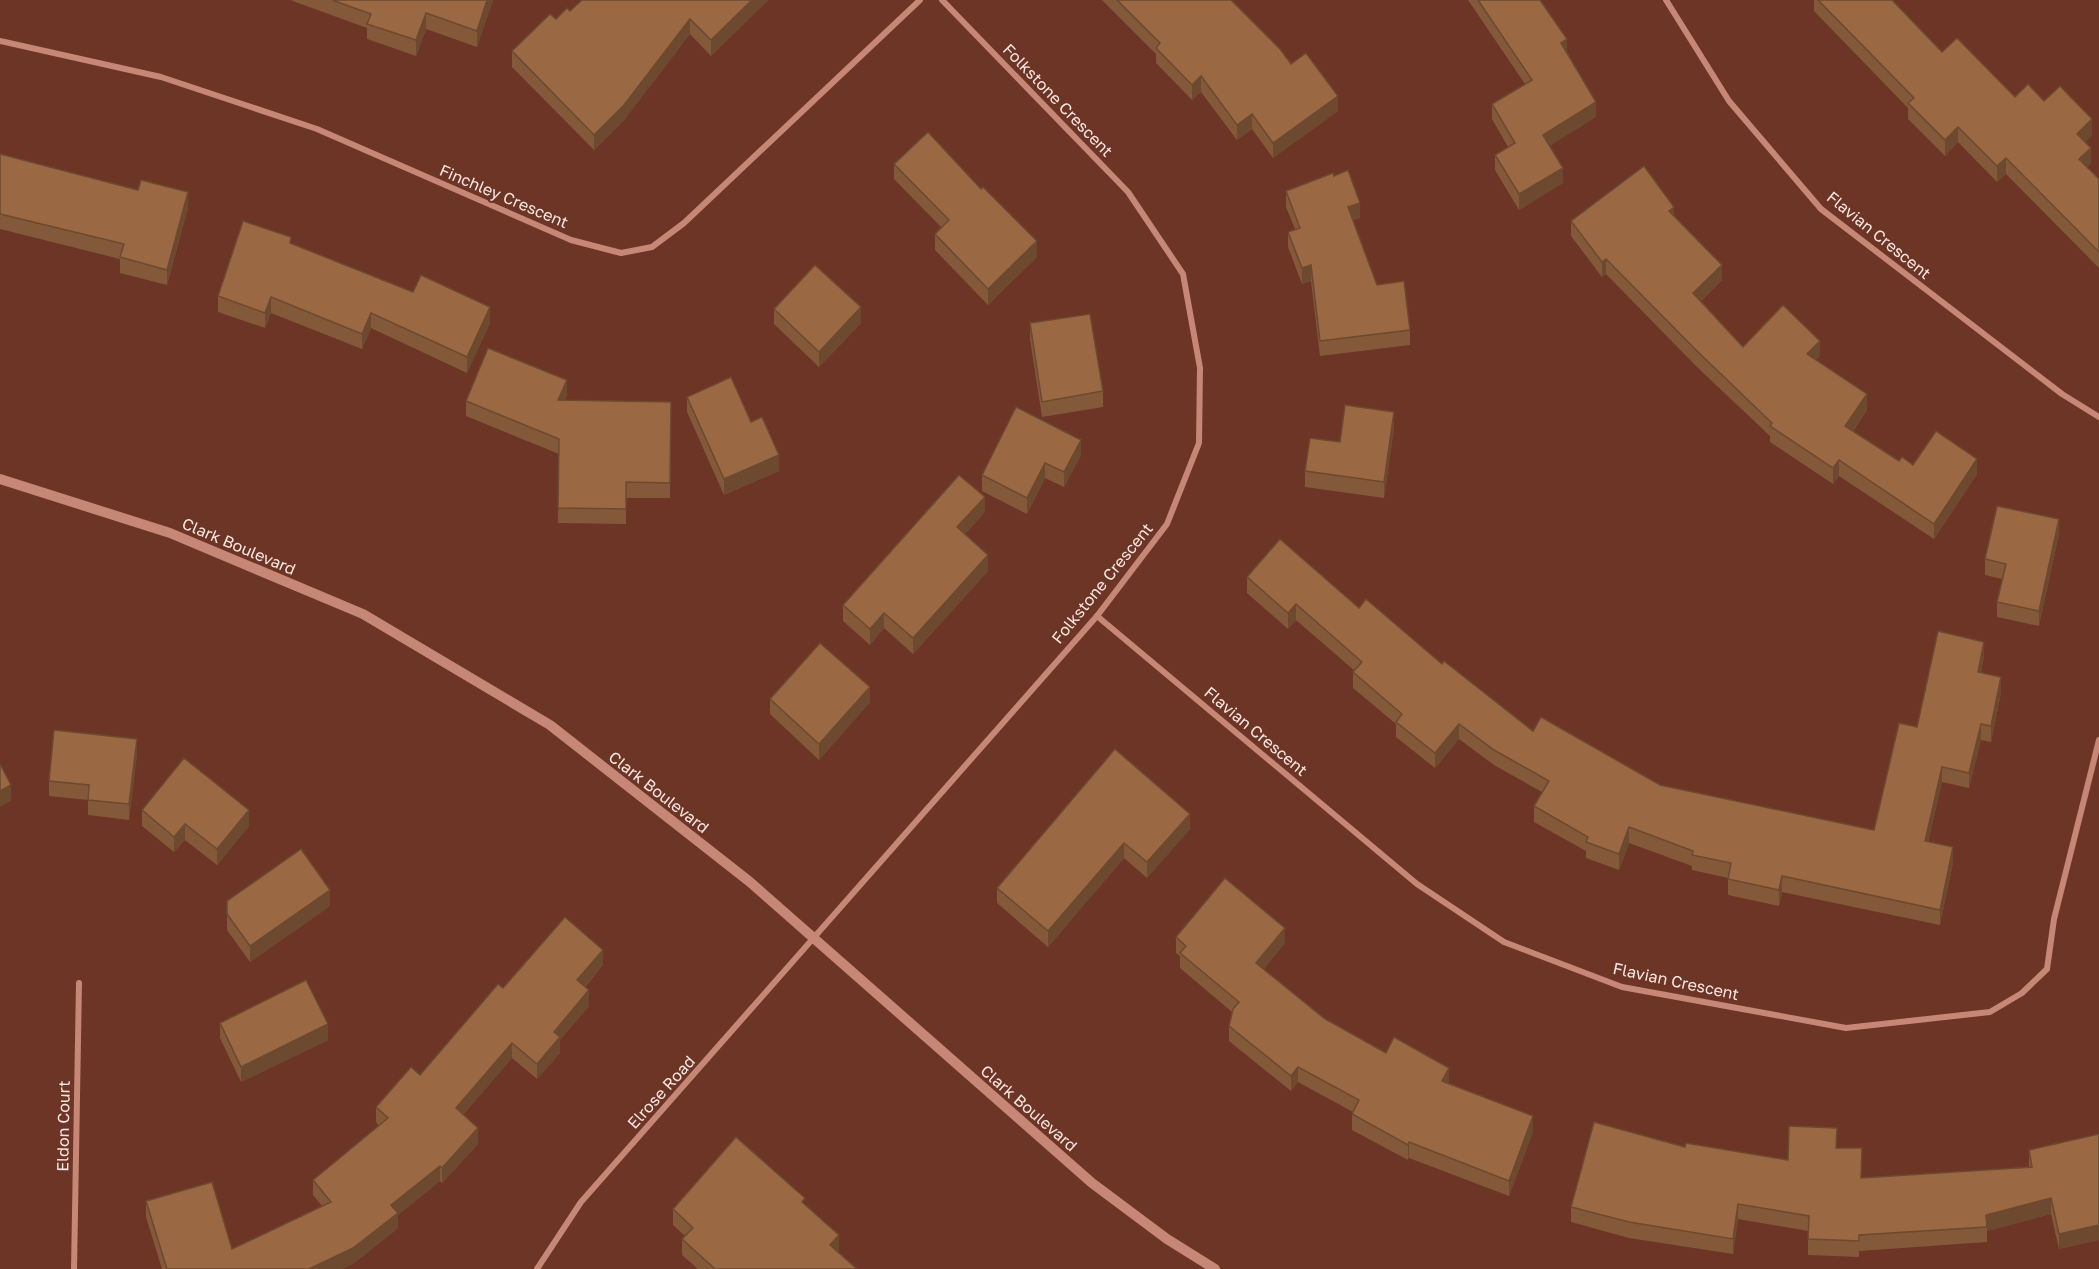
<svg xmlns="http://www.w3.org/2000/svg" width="2099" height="1269" font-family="'Golos Text',sans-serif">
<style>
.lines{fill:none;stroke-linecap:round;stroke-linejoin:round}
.minor{stroke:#c68776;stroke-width:6}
.tertiary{stroke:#c68776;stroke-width:10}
.wall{fill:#84593a}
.shaded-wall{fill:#6c492f}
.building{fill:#9a6843;stroke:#6c492f;stroke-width:1.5}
.labels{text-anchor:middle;stroke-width:4.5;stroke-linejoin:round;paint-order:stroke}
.street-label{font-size:16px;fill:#fce6e1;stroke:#6c3526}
</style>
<rect width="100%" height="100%" fill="#6c3526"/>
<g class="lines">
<g class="minor">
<polyline points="1666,0 1729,101 1821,209 2062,394 2099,417"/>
<polyline points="0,41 161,77 317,129 571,240 621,253 652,247 684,223 920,0"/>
<polyline points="1097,616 1417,884 1504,942 1622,987 1846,1028 1990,1012 2022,993 2047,969 2054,919 2099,740"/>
<polyline points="74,1269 79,983"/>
<polyline points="537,1269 581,1202 1097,616 1167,524 1199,443 1200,368 1183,274 1128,192 942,0"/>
</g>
<polyline class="tertiary" points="0,479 170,533 363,614 550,725 750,882 1092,1183 1167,1239 1215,1269"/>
</g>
<g class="wall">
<polygon points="290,0 493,0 477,47 426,29 416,56 367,39 367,28"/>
<polygon points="768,0 711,56 690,34 624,120 594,150 512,67 512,51 556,19 570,11"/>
<polygon points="1102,0 1231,0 1338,111 1273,158 1252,129 1237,140 1201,92 1192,100 1156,63 1156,54"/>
<polygon points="1468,0 1540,0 1567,52 1596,117 1549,146 1563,183 1519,210 1495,170 1495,155 1508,147 1492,119 1492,104 1525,84"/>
<polygon points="1814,0 1892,0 1942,52 2015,97 2044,101 2092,135 2085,142 2091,163 2087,167 2099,179 2099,268 2006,174 1997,182 1958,142 1945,156 1908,119 1908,108 1814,11"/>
<polygon points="0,154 188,208 167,285 120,273 120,259 0,229"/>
<polygon points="894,164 981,189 1037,257 988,305 935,250 935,234 942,228 894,179"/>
<polygon points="1286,191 1360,218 1353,220 1377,285 1410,330 1410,345 1320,356 1311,281 1302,284 1288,247 1288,232 1295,229 1286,207"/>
<polygon points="1674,216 1722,280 1701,301 1743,347 1820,356 1816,360 1867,410 1853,431 1899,461 1913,465 1977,474 1934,539 1839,476 1833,484 1770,442 1770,436 1697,367 1606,274 1602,277 1571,236 1571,221"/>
<polygon points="291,244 490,323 467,373 371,328 362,349 271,313 265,328 218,312 218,296"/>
<polygon points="774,309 861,323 819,367 774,324"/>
<polygon points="1030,323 1103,391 1103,407 1042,417 1030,339"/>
<polygon points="567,395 564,400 671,402 670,498 626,498 626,524 558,523 559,454 466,416 466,401"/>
<polygon points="687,397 751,422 779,471 724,495 687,412"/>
<polygon points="1394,428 1384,498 1305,487 1305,471 1340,442"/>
<polygon points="1081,455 1064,487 1045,478 1027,514 982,491 982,475"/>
<polygon points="985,512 965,534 988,571 913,654 884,628 870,645 843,621 843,605"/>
<polygon points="2059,534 2039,626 1997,617 1997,602 2002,579 1985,575 1985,559"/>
<polygon points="1247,577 1359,608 1442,664 1533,731 1660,785 1874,830 1917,727 1984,657 1981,672 2001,693 1991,742 1981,740 1969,788 1942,782 1928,842 1953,863 1940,925 1782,892 1779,906 1728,895 1728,878 1692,870 1692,866 1629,843 1619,870 1586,858 1586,851 1534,822 1534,806 1542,792 1494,765 1459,739 1435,768 1396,737 1396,724 1353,688 1353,672 1355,671 1296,620 1288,629 1247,593"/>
<polygon points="770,699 870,702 819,760 770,714"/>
<polygon points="1115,749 1190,829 1147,878 1124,858 1048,947 997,903 997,888"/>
<polygon points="137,754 129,820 88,815 88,800 49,796 49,781"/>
<polygon points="142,810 249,826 217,865 185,840 174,852 142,826"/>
<polygon points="227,901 330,906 250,962 227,930"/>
<polygon points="1176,937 1285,943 1264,969 1325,1019 1386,1053 1449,1083 1533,1132 1509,1196 1409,1158 1408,1160 1352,1130 1352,1114 1353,1112 1298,1082 1291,1091 1229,1041 1229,1026 1232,1012 1180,968 1180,956 1176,953"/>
<polygon points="603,965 585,987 589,1006 560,1040 560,1053 537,1079 512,1058 463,1115 478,1144 442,1183 440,1181 398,1215 398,1228 353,1264 342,1269 162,1269 146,1217 146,1201 232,1249 322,1206 313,1195 313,1180 379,1126 376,1122 376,1107 420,1075 503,988"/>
<polygon points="220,1023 328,1040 241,1082 220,1038"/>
<polygon points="2099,1134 2099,1240 2059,1249 2051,1214 1987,1231 1987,1242 1859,1251 1859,1257 1808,1255 1808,1231 1738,1219 1733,1254 1629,1238 1571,1222 1571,1207 1685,1147 1788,1160 1837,1148 1861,1178 2029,1167 2029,1150"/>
<polygon points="805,1205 839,1251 838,1252 857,1269 698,1269 682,1255 682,1239 685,1236 673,1225 673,1209"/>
</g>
<g class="shaded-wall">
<polygon points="487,0 493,0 477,47 477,31"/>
<polygon points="752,0 768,0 711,56 711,40"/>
<polygon points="426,13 426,29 416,56 416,40"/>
<polygon points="690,19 690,34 624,120 594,150 594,135"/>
<polygon points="1567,39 1567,54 1561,43"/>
<polygon points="1201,76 1201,92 1192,100 1192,85"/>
<polygon points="1338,96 1338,111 1273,158 1273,143"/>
<polygon points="1596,102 1596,117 1543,150 1543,135"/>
<polygon points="1252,114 1252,129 1237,140 1237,125"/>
<polygon points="2092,119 2092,135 2077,149 2077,134"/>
<polygon points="1958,127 1958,142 1945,156 1945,140"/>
<polygon points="2091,148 2091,163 2079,174 2079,159"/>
<polygon points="2006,158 2006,174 1997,182 1997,166"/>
<polygon points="1563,168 1563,183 1519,210 1519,194"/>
<polygon points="188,192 188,208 167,285 167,270"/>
<polygon points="1360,203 1360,218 1348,222 1348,207"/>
<polygon points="1674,207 1674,223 1669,211"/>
<polygon points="1037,241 1037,257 988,305 988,289"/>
<polygon points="1606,259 1606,274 1602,277 1602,262"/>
<polygon points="1311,265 1311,281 1302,284 1302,268"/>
<polygon points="1722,265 1722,280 1693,308 1693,293"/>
<polygon points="271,297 271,313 265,328 265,313"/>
<polygon points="490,307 490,323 467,373 467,357"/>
<polygon points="861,307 861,323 819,367 819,352"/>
<polygon points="371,313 371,328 362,349 362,334"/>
<polygon points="1820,341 1820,356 1807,369 1807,354"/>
<polygon points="567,380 567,395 558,416 558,400"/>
<polygon points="1867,394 1867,410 1845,441 1845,426"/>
<polygon points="1394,412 1394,428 1384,498 1384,482"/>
<polygon points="1081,440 1081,455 1064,487 1064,472"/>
<polygon points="779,455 779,471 724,495 724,479"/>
<polygon points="1977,459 1977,474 1934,539 1934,524"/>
<polygon points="1839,460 1839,476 1833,484 1833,468"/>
<polygon points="1045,463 1045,478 1027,514 1027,498"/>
<polygon points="985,497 985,512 957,543 957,527"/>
<polygon points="2059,519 2059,534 2039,626 2039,611"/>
<polygon points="988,555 988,571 913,654 913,638"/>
<polygon points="1296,604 1296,620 1288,629 1288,613"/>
<polygon points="884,613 884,628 870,645 870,629"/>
<polygon points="1984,642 1984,657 1978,687 1978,672"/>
<polygon points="2001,677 2001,693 1991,742 1991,726"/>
<polygon points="870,687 870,702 819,760 819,744"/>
<polygon points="1459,724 1459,739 1435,768 1435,753"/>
<polygon points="1981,724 1981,740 1969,788 1969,773"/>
<polygon points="137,739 137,754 129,820 129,804"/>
<polygon points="1942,767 1942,782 1925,857 1925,841"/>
<polygon points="11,785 11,801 0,807 0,791"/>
<polygon points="249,810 249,826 217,865 217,849"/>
<polygon points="1190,814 1190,829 1147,878 1147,862"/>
<polygon points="185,824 185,840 174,852 174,837"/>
<polygon points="1629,827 1629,843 1619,870 1619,854"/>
<polygon points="1124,843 1124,858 1048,947 1048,931"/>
<polygon points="1953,847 1953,863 1940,925 1940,910"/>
<polygon points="1782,876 1782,892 1779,906 1779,890"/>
<polygon points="330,890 330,906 250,962 250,946"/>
<polygon points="1285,928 1285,943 1256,979 1256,963"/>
<polygon points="603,950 603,965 577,995 577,980"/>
<polygon points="589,990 589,1006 560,1040 560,1053 537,1079 537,1064 554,1032"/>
<polygon points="328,1024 328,1040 241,1082 241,1067"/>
<polygon points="512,1043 512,1058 456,1123 456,1108"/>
<polygon points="1298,1067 1298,1082 1291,1091 1291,1076"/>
<polygon points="1449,1068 1449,1083 1442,1097 1442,1081"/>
<polygon points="1533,1116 1533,1132 1509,1196 1509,1181"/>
<polygon points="478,1128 478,1144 442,1183 442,1168"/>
<polygon points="1409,1142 1409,1158 1408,1160 1408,1145"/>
<polygon points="440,1166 440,1181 398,1215 398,1228 353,1264 342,1269 309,1269"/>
<polygon points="2051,1198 2051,1214 1987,1231 1986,1215"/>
<polygon points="1738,1204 1738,1219 1733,1254 1733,1239"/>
<polygon points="2099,1225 2099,1240 2059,1249 2059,1234"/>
<polygon points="839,1235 839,1251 830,1260 830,1245"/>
</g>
<g class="building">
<polygon points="332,0 487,0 477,31 426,13 416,40 367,24 371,14"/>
<polygon points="582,0 752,0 711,40 690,19 624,105 594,135 512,51 550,14 556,19 567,8 570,11"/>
<polygon points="1117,0 1231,0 1280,49 1291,64 1306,53 1338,96 1273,143 1252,114 1237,125 1201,76 1192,85 1156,48 1160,43"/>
<polygon points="1478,0 1540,0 1567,39 1561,43 1596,102 1543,135 1563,168 1519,194 1495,155 1515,143 1492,104 1532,80"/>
<polygon points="1818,0 1892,0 1942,52 1957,38 2015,97 2028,84 2044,101 2060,86 2092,119 2077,134 2091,148 2079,159 2099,179 2099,252 2006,158 1997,166 1958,127 1945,140 1908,103 1914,98"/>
<polygon points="928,132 981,189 983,187 1037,241 988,289 935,234 949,220 894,164"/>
<polygon points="0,154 138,190 141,180 188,192 167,270 120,257 124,244 0,214"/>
<polygon points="1644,166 1674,207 1669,211 1722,265 1693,293 1743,347 1783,305 1820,341 1807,354 1867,394 1845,426 1899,461 1902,457 1913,465 1936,431 1977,459 1934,524 1839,460 1833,468 1770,426 1772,423 1697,351 1606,259 1602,262 1571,221"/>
<polygon points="1348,170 1360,203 1348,207 1377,285 1404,281 1410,330 1320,341 1311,265 1302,268 1288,232 1300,228 1286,191 1333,173 1334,176"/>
<polygon points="243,221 291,237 290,243 413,292 421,275 490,307 467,357 371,313 362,334 271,297 265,313 218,296"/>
<polygon points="815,265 861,307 819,352 774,309"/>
<polygon points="1090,314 1103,391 1042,402 1030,323"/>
<polygon points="488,348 567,380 558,400 671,402 670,483 626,482 626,509 558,508 559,439 466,401"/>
<polygon points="731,377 751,422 762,417 779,455 724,479 687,397"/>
<polygon points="1345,405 1394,412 1384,482 1305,471 1310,438 1340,442"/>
<polygon points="1016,407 1081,440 1064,472 1045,463 1027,498 982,475"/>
<polygon points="959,475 985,497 957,527 988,555 913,638 884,613 870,629 843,605"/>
<polygon points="1997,506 2059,519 2039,611 1997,602 2006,564 1985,559"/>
<polygon points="1280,539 1359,608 1366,599 1442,664 1444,661 1533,731 1541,717 1660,785 1874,830 1899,723 1917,727 1938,631 1984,642 1978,672 2001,677 1991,726 1981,724 1969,773 1942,767 1925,841 1953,847 1940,910 1782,876 1779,890 1728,879 1731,863 1692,855 1693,851 1629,827 1619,854 1586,842 1588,837 1534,806 1549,781 1494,750 1459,724 1435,753 1396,722 1402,714 1353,672 1362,662 1296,604 1288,613 1247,577"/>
<polygon points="820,643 870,687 819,744 770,699"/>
<polygon points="54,730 137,739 129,804 88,800 89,785 49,781"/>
<polygon points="1115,749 1190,814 1147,862 1124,843 1048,931 997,888"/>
<polygon points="184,758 249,810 217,849 185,824 174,837 142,810"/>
<polygon points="0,764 11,785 0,791"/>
<polygon points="301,849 330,890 250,946 227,914 227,901"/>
<polygon points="1225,878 1285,928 1256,963 1325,1019 1386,1053 1394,1037 1449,1068 1442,1081 1533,1116 1509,1181 1409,1142 1408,1145 1352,1114 1359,1100 1298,1067 1291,1076 1229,1026 1233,1009 1239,1002 1180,953 1186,946 1176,937"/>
<polygon points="565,917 603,950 577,980 589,990 554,1032 560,1037 537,1064 512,1043 456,1108 478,1128 442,1168 440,1166 391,1205 398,1213 353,1248 309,1269 167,1269 146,1201 212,1182 232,1249 331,1202 313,1180 388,1118 376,1107 411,1067 420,1075 498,984 503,988"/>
<polygon points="306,980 328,1024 241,1067 220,1023"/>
<polygon points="1594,1122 1685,1147 1686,1143 1788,1160 1789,1126 1837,1128 1836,1148 1862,1148 1861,1178 2032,1167 2029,1150 2099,1134 2099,1225 2059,1234 2051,1198 1986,1215 1987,1227 1859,1235 1859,1241 1808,1239 1809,1216 1738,1204 1733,1239 1629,1222 1571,1207"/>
<polygon points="736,1137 805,1198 802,1202 839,1235 830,1245 857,1269 715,1269 682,1239 693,1228 673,1209"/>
</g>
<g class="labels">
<g class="street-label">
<text transform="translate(1058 100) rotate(46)" y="6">Folkstone Crescent</text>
<text transform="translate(504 196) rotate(23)" y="6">Finchley Crescent</text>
<text transform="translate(1879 235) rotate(39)" y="6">Flavian Crescent</text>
<text transform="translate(239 546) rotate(23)" y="6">Clark Boulevard</text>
<text transform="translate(1102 583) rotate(-51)" y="6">Folkstone Crescent</text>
<text transform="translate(1256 731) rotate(40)" y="6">Flavian Crescent</text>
<text transform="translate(659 792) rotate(38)" y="6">Clark Boulevard</text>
<text transform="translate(1676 981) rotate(12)" y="6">Flavian Crescent</text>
<text transform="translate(661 1092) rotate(-48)" y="6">Elrose Road</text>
<text transform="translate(1029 1108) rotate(41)" y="6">Clark Boulevard</text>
<text transform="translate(63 1126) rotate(-89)" y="6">Eldon Court</text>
</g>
</g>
</svg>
